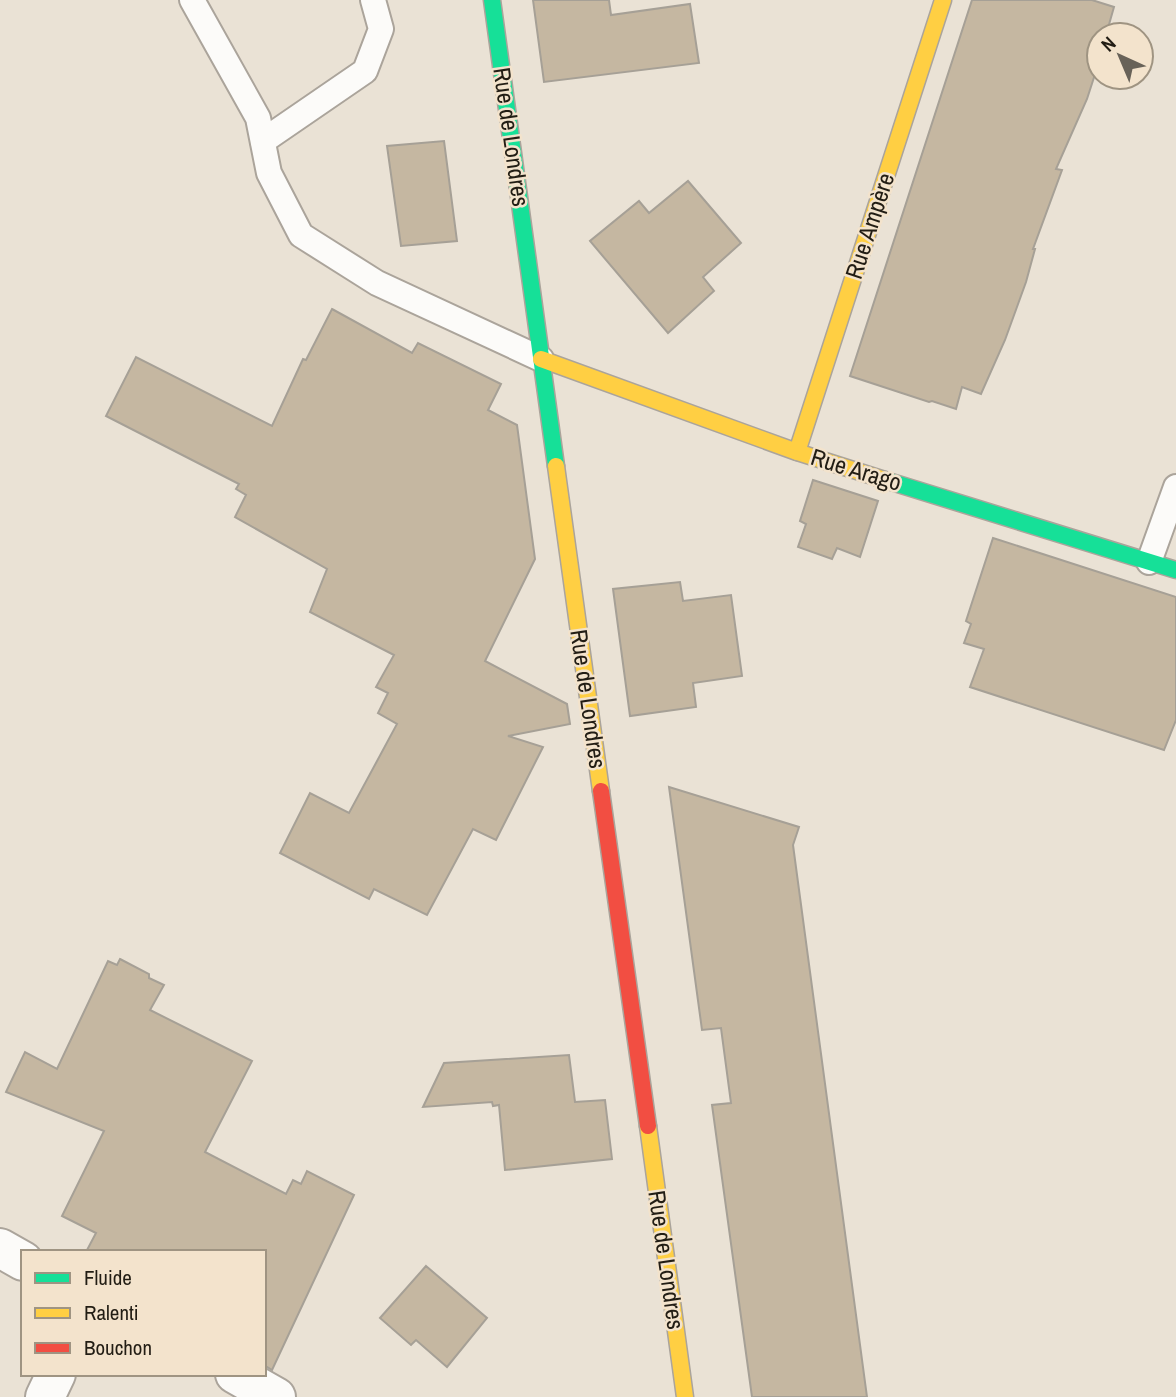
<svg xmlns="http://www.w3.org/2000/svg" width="1176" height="1397" font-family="'Archivo Narrow',sans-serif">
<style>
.building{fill:#c5b7a1;stroke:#a6a096;stroke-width:2}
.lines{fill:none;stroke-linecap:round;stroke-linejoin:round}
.lane-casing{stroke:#aba49b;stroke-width:28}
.street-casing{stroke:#aba49b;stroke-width:42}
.fast-casing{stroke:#aba49b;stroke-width:19}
.slow-casing{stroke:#aba49b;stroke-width:19}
.jam-casing{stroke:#aba49b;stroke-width:19}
.lane{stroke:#fcfbf9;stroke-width:24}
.street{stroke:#fcfbf9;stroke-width:38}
.fast{stroke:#16e098;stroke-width:16}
.slow{stroke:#ffcf43;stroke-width:16}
.jam{stroke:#f24e42;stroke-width:16}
.labels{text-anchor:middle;stroke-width:5;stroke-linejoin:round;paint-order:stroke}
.street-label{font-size:24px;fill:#221d14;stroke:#f3e3cc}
</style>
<rect width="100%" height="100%" fill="#eae2d5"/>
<g class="building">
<polygon points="533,0 609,0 611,15 690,4 699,63 544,82"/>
<polygon points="972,0 1092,0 1114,7 1106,35 1099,35 1098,65 1087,99 1056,169 1062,170 1033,249 1035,249 1026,282 1005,340 981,394 962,387 956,409 932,401 929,402 850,376"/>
<polygon points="444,141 457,241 401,246 387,146"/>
<polygon points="688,181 741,243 703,277 714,291 668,333 590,241 639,201 649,213"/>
<polygon points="332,309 412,353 418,343 501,384 488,410 517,425 535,559 485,661 567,704 570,724 508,736 543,747 496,840 473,829 427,915 374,889 369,899 280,853 310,793 349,813 397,724 378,713 388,693 376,687 394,655 310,612 327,569 235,517 246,495 236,489 239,484 106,416 136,357 272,426 303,359 306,360"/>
<polygon points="813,480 878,501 860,557 837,548 832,559 798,547 806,524 800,521"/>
<polygon points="993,538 1176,597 1176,720 1164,750 970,687 984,649 964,643 971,624 966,621"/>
<polygon points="680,582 683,601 731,595 742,676 693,683 696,707 630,716 613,589"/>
<polygon points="669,787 799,827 793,845 867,1397 752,1397 712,1105 731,1103 721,1028 702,1030"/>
<polygon points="120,959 149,974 149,978 164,985 150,1010 252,1061 205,1152 286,1194 293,1180 301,1184 307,1171 354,1195 272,1370 264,1365 264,1252 86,1252 96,1233 62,1216 104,1131 6,1092 25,1052 57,1069 108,961 117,965"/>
<polygon points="569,1055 575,1102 605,1100 612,1159 505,1170 499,1105 493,1106 492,1102 423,1107 444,1063"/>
<polygon points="426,1266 487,1318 447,1367 416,1340 411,1345 380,1318"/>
</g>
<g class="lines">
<g class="lane-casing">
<g id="lane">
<polyline points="192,0 258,118 269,173 301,235 377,283 541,359"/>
<polyline points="263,141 365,71 381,29 373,0"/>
<polyline points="1149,562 1176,487"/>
</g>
</g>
<g class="street-casing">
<g id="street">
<polyline points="0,1248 23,1261"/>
<polyline points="235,1374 276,1397"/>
<polyline points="45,1397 56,1374"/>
</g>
</g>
<g class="fast-casing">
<g id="fast">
<polyline points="492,0 556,466"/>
<polyline points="885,480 1176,570"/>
</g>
</g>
<g class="slow-casing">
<g id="slow">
<polyline points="541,359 797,452 885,480"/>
<polyline points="797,452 943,0"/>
<polyline points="556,466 601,791"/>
<polyline points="648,1126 685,1397"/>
</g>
</g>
<g class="jam-casing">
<polyline id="jam" points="601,791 648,1126"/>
</g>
<use href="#lane" class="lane"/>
<use href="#street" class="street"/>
<use href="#fast" class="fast"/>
<use href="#slow" class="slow"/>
<use href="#jam" class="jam"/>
</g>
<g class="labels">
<g class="street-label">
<text transform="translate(511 137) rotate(82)" y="8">Rue de Londres</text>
<text transform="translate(870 226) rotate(-72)" y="8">Rue Ampère</text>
<text transform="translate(856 470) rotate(17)" y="8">Rue Arago</text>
<text transform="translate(588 699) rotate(82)" y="8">Rue de Londres</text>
<text transform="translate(666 1260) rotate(82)" y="8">Rue de Londres</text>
</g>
</g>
<rect x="21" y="1250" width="245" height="126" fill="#f3e3cc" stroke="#9f9482" stroke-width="2"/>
<rect x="35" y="1273" width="35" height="10" fill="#16e098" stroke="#9f9482" stroke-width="2"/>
<text x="84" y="1285" font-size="21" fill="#221d14">Fluide</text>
<rect x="35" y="1308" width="35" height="10" fill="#ffcf43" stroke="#9f9482" stroke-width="2"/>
<text x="84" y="1320" font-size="21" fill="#221d14">Ralenti</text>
<rect x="35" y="1343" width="35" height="10" fill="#f24e42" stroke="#9f9482" stroke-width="2"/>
<text x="84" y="1355" font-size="21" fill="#221d14">Bouchon</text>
<g transform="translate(1120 56) rotate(316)"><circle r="33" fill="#f3e3cc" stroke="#9f9482" stroke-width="2"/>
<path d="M0-5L12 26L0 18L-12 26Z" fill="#686258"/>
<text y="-10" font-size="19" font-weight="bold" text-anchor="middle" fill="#221d14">N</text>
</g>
</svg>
